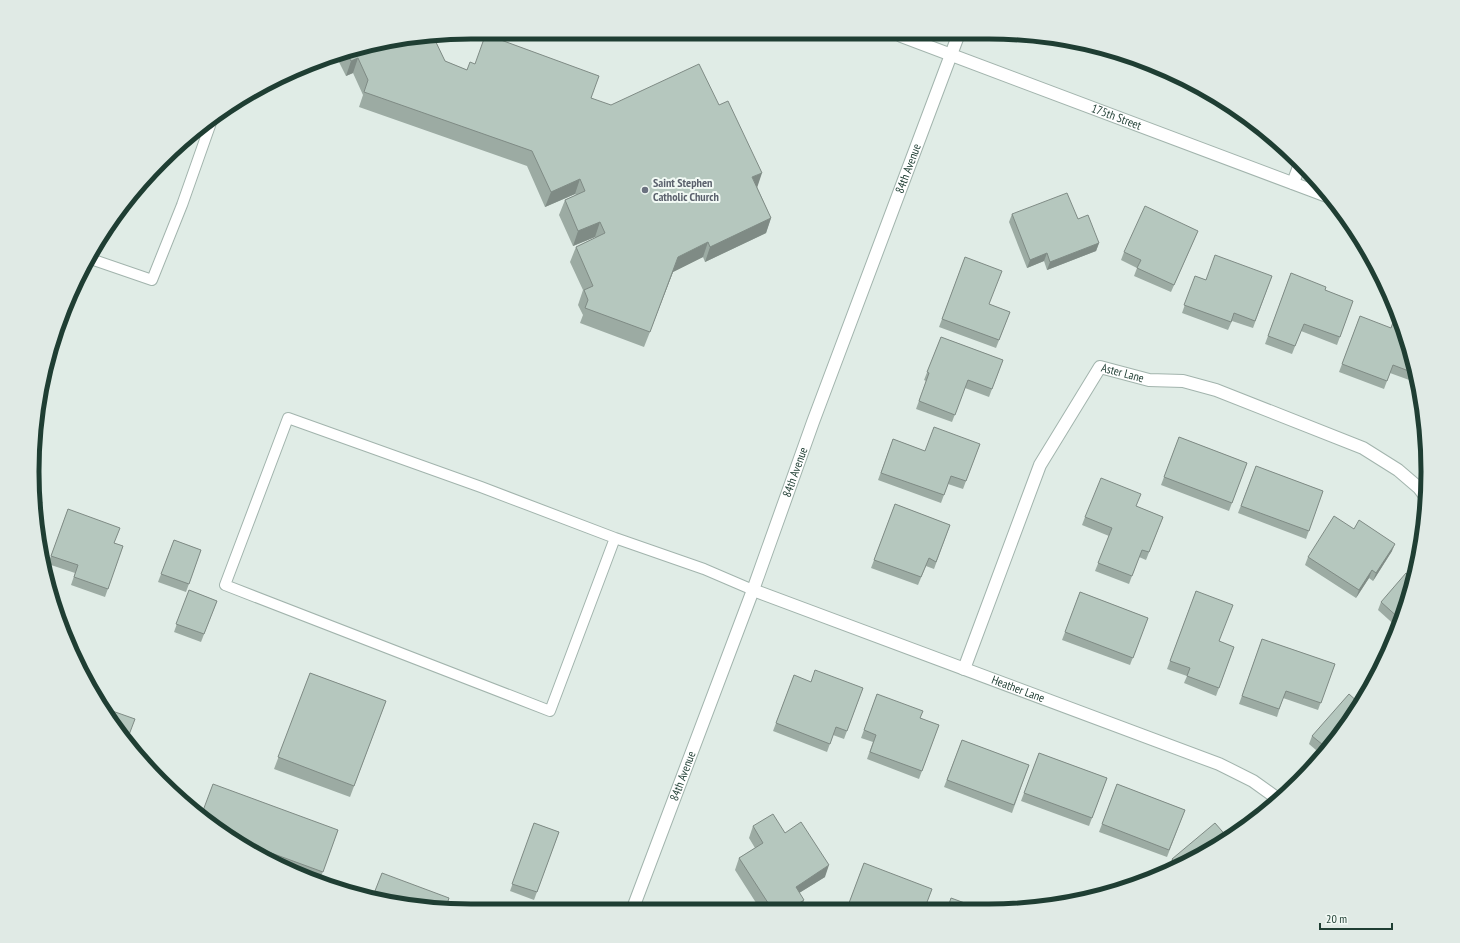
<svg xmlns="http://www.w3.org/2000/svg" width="1460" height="943" font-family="'PT Sans Narrow',sans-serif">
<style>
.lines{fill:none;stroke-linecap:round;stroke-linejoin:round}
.service-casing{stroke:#a2b4ad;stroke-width:12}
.minor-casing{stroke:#a2b4ad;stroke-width:14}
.service{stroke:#fff;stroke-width:10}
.minor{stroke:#fff;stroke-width:12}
.wall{fill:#9caba3}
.shaded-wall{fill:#7f8b85}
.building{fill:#b5c7be;stroke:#7f8b85}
.worship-dot{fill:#6b7280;stroke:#f1f9f4;stroke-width:1.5}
.labels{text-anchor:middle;stroke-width:4;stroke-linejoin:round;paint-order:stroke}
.street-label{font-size:12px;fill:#1f3e33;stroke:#f1f9f4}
.worship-label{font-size:12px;font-weight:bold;fill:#5b616d;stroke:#f1f9f4;text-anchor:start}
.rim{fill:none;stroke:#1f3e33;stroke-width:5}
</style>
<rect width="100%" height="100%" fill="#e0ece6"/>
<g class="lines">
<g class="service-casing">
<g id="service">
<polyline points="88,258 152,280 182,205 213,117"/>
<polyline points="615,538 550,711 225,585 288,418 481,487 615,538 704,569 753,590"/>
</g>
</g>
<g class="minor-casing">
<g id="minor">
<path id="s1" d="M901,36L1332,198"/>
<polyline points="1293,183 1300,164"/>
<path id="s2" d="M753,590L1219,764L1253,781L1278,799"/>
<path id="s3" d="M964,669L1040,465L1100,367L1149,380L1183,381L1216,390L1363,448L1398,470L1419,488L1425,496"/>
<path id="s4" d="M633,908L753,590L813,422L958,36"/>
</g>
</g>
<use href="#service" class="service"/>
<use href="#minor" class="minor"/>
</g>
<g class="wall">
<polygon points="414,36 435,36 433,37 445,61 467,70 475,64 591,98 757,187 771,218 766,233 705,262 703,257 673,272 644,347 580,323 583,315 578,305 583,290 570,262 576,247 595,238 595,237 573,246 559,215 565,200 576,195 575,194 545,207 527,166 359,107 363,95 353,73 346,76 335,54"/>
<polygon points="1012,214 1078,219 1099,243 1096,251 1047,270 1044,261 1027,268 1009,222"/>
<polygon points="1195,238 1171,292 1134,276 1137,268 1121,260 1124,252"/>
<polygon points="965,257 989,304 1010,312 996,348 939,327"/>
<polygon points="1291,273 1325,290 1353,301 1337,345 1301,331 1292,354 1265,344"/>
<polygon points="1195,276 1206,280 1272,276 1253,328 1232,321 1228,330 1182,313"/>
<polygon points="1360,316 1415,371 1412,381 1390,373 1384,389 1339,372"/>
<polygon points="941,337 1003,360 989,397 965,388 952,422 916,409 926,381 924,380"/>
<polygon points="1420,403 1422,410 1418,408"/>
<polygon points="1179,437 1247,463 1229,511 1161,485"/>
<polygon points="893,439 925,451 980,444 963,489 948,484 941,503 878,480"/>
<polygon points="1256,466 1323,491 1306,539 1238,513"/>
<polygon points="895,504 950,525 934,569 926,566 918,585 871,568"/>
<polygon points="1136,506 1163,517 1146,560 1139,557 1129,584 1095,571 1109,536 1082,525 1085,517"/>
<polygon points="68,509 114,543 123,546 105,597 71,585 75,573 48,564"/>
<polygon points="174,540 201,550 186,592 158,582"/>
<polygon points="1392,551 1373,581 1369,578 1356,598 1305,565 1308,557"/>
<polygon points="189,590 217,601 201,642 174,632"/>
<polygon points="1196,591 1219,641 1234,647 1216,696 1184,683 1187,676 1167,669"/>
<polygon points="1080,592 1148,618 1130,665 1062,640"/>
<polygon points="1381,602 1405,613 1398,628 1378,610"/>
<polygon points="1262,639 1335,664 1318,710 1283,698 1277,717 1239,704"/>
<polygon points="310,673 386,701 350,797 274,769"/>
<polygon points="794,675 811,682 863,688 844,739 833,735 827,752 773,731"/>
<polygon points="877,694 920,718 939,725 919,779 867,759 873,742 861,738"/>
<polygon points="1360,704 1323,756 1309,744 1312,736"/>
<polygon points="962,740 1029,765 1012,813 944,787"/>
<polygon points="1039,753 1107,778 1089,826 1021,801"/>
<polygon points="1117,784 1185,810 1167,857 1099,832"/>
<polygon points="201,816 338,830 319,882 303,877 252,852"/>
<polygon points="534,823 559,832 534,900 510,891"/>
<polygon points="753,826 785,833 825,877 799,893 801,909 760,909 735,870 739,858 755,848 749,838"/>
<polygon points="1172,859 1183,866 1169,871 1168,870"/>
<polygon points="864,863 924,910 847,909"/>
</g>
<g class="shaded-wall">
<polygon points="358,58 353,73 346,76 351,61"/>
<polygon points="762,173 757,188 752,177"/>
<polygon points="580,179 575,194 545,207 551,192"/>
<polygon points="771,218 766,233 705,262 710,247"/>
<polygon points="600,222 595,237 573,246 578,231"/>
<polygon points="708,242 703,257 673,272 644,347 678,257"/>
<polygon points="1099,243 1096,251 1047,270 1050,262"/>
<polygon points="1047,253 1044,261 1027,268 1030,260"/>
<polygon points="1395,544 1392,551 1373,581 1376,573"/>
<polygon points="1372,570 1369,578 1356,598 1359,590"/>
<polygon points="829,865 825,877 791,898 796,887"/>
<polygon points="804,900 801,909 790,909"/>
</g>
<g class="building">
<polygon points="414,36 433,36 445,61 467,70 470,62 475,64 485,36 490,36 599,76 591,98 611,105 699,64 719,105 728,101 762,173 752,177 771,218 710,247 708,242 678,257 650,332 585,308 588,300 584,290 593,286 576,247 605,233 600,222 578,231 565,200 585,191 580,179 551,192 532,151 364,92 368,80 358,58 351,61 346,52"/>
<polygon points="1067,193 1078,219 1088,215 1099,243 1050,262 1047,253 1030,260 1012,214"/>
<polygon points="1145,206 1198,231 1174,285 1137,268 1141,260 1124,252"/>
<polygon points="1215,255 1272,276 1255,321 1234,313 1231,322 1184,305 1195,276 1206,280"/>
<polygon points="965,257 1002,271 989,304 1010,312 999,340 942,319"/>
<polygon points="1291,273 1326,287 1325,290 1353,301 1340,337 1304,324 1295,346 1268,336"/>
<polygon points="1396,314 1413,358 1415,371 1414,373 1393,365 1387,381 1342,364 1360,316 1391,328"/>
<polygon points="941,337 1003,360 992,389 968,380 955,415 919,401 929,373 927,372"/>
<polygon points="934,427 980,444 966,481 951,476 944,495 881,473 893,439 925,451"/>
<polygon points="1179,437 1247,463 1232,503 1164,477"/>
<polygon points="1256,466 1323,491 1309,531 1241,506"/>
<polygon points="1101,478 1141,494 1136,506 1163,517 1149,552 1142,550 1132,576 1098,563 1112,528 1085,517"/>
<polygon points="35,500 42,502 36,525"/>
<polygon points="895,504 950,525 936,562 929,558 921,577 874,560"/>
<polygon points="68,509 120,528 114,543 123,546 108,589 74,577 78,565 51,556"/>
<polygon points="1334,516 1354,529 1359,520 1395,544 1376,573 1372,570 1359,590 1308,557"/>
<polygon points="174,540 201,550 189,584 161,574"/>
<polygon points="1406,573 1413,579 1405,613 1401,620 1381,602"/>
<polygon points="189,590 217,601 204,634 176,624"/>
<polygon points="1196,591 1233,605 1219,641 1234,647 1219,688 1187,676 1190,668 1170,661"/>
<polygon points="1080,592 1148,618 1133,658 1065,632"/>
<polygon points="1262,639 1335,664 1321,703 1286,691 1279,709 1242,696"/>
<polygon points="815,670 863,688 847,731 836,727 830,744 776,723 794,675 811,682"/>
<polygon points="310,673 386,701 354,786 278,757"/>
<polygon points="877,694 923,711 920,718 939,725 922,771 870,752 876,735 864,730"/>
<polygon points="1349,694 1360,704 1328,749 1312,736"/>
<polygon points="101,707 135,719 127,740 106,715"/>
<polygon points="962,740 1029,765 1014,805 947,780"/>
<polygon points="1039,753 1107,778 1092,818 1024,793"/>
<polygon points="213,784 338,830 323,872 233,839 201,816"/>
<polygon points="1117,784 1185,810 1169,850 1102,824"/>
<polygon points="773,814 785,833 801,822 829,865 796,887 804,900 790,909 772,909 739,858 763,843 753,826"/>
<polygon points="534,823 559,832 537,892 512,884"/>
<polygon points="1215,823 1228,838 1183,866 1179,867 1172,859"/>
<polygon points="864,863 932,889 924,910 865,909 849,903"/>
<polygon points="382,873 449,898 446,907 414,907 373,896"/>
<polygon points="951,898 984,910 947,910"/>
</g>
<circle class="worship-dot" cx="645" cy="190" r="4"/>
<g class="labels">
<g class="street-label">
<text dy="4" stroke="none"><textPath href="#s1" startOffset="230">175th Street</textPath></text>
<text dy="4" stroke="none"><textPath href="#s4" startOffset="789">84th Avenue</textPath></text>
<text dy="4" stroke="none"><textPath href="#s3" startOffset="356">Aster Lane</textPath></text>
<text dy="4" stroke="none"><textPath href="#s4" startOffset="465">84th Avenue</textPath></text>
<text dy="4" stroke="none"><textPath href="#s2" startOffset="283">Heather Lane</textPath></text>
<text dy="4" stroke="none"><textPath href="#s4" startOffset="141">84th Avenue</textPath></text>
</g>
<g class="worship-label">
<text x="653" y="187">Saint Stephen<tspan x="653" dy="14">Catholic Church</tspan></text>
</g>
</g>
<path d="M0 0H1460V943H0ZM471 39H989A432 432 0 0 1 1421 471V472A432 432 0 0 1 989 904H471A432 432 0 0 1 39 472V471A432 432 0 0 1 471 39Z" fill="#e0eae5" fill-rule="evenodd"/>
<path class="rim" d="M471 39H989A432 432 0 0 1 1421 471V472A432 432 0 0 1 989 904H471A432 432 0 0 1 39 472V471A432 432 0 0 1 471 39Z"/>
<path d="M1320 923v6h72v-6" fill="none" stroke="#1f3e33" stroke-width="2"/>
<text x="1326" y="923" font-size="12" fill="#1f3e33" stroke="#f1f9f4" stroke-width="3" paint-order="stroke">20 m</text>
</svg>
